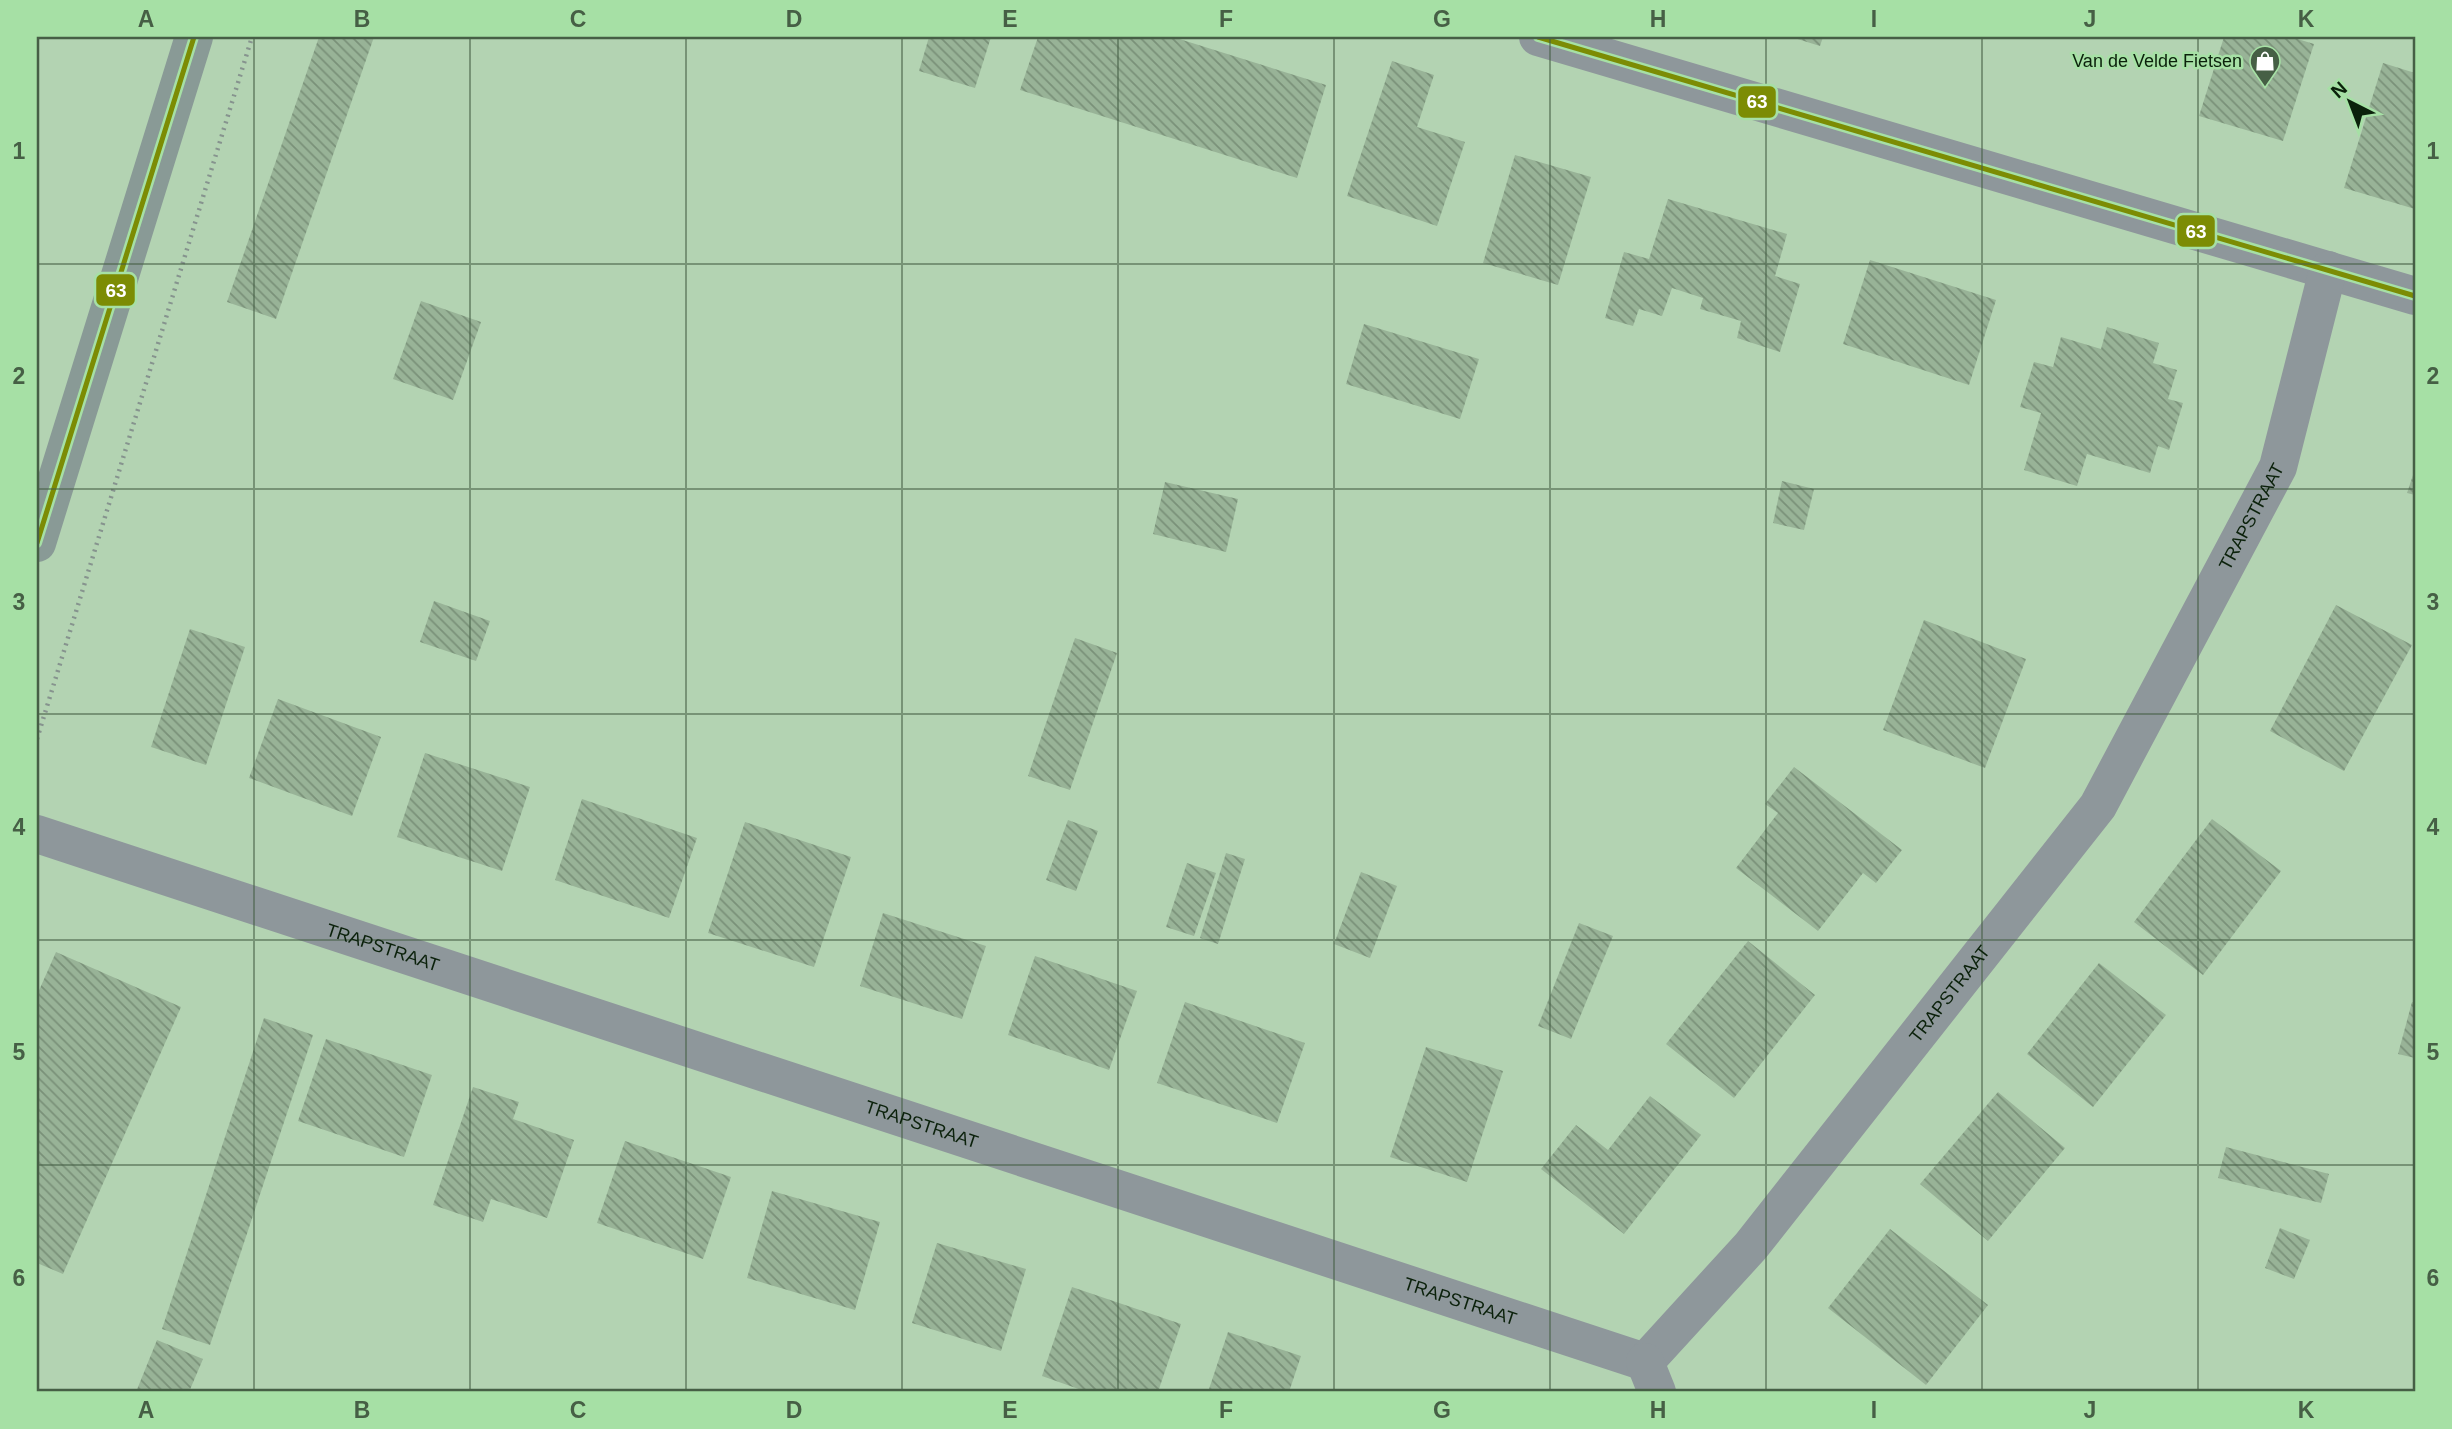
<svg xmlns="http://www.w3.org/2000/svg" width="2452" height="1429" font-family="Arial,sans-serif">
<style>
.building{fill:url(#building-back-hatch)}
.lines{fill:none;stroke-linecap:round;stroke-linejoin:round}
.path{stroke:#86938e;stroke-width:4.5;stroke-dasharray:2 5;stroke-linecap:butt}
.minor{stroke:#8e979b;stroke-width:38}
.major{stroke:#899a96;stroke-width:38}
.bus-1-casing{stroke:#a6e0a5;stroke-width:10}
.bus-1{stroke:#7c8c04;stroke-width:5}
.grid{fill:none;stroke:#465f45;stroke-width:2;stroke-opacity:0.55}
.labels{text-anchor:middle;stroke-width:5;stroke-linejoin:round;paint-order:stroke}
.poi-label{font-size:18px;fill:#0b210b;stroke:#a6e0a5;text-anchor:end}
.street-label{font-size:18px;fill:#0b210b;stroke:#a6e0a5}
.line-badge{stroke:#a6e0a5;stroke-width:2.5}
.badge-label{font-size:19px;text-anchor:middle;font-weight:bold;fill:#fff}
.neatline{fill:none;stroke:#465f45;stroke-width:2.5}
.grid-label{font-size:23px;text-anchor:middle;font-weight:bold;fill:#465f45}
</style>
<defs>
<pattern id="building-back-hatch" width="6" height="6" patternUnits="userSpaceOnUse" patternTransform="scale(1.75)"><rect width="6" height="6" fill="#98b397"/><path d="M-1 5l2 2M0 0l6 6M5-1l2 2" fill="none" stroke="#7a9179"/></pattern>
</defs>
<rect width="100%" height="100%" fill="#b3d3b2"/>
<g class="building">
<polygon points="319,37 374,37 276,319 227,302"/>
<polygon points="929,37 991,37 975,88 919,71"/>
<polygon points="1038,37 1173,37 1326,85 1297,178 1020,90"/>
<polygon points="1791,37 1823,37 1820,46"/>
<polygon points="2224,37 2291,37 2314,44 2283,141 2199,116"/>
<polygon points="1392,61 1434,75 1417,127 1465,142 1437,226 1347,196"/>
<polygon points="2383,63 2415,73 2415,209 2344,188"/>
<polygon points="1515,155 1591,177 1558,285 1483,263"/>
<polygon points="1668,199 1787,234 1775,276 1800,284 1780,352 1737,338 1741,321 1700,309 1703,298 1672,288 1662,316 1639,309 1633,326 1605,318 1624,252 1649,259"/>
<polygon points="1870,260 1996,300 1969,385 1843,344"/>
<polygon points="421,301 481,322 453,400 393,379"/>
<polygon points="1364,324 1479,359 1460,419 1346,384"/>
<polygon points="2107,327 2159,343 2153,363 2177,370 2168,399 2183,403 2169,450 2158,446 2150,473 2087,454 2077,486 2024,470 2041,413 2020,407 2034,362 2053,367 2061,337 2101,349"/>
<polygon points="2415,469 2415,495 2407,493"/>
<polygon points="1782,481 1814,489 1804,530 1773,523"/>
<polygon points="1165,482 1238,499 1226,552 1153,534"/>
<polygon points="434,601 490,621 476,661 420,642"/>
<polygon points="2336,605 2412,645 2344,771 2270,731"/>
<polygon points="1924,620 2026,659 1985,768 1883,730"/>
<polygon points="190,629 245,647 206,765 151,747"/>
<polygon points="1075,638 1117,653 1070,790 1028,776"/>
<polygon points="278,699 381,737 352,816 249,778"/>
<polygon points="425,753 530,787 502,871 397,837"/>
<polygon points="1794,767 1902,850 1876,883 1863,873 1818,931 1736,868 1778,813 1765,804"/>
<polygon points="582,799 697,838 669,918 555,880"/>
<polygon points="2212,819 2281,871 2203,975 2134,922"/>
<polygon points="1068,820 1098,831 1076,891 1046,880"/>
<polygon points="745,822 851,857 814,967 708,933"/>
<polygon points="1226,853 1245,859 1218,944 1200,938"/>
<polygon points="1187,863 1216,873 1194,936 1166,927"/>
<polygon points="1361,872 1397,886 1370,958 1334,944"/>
<polygon points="883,913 986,946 962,1019 860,986"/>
<polygon points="1579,923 1613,936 1571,1039 1538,1026"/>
<polygon points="1748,941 1815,995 1734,1098 1666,1044"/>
<polygon points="56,952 181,1007 63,1274 37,1263 37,995"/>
<polygon points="1035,956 1137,991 1109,1070 1008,1035"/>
<polygon points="2099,963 2166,1015 2093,1107 2027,1054"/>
<polygon points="1185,1002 1305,1043 1277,1123 1157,1083"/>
<polygon points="2412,1002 2415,1003 2415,1058 2398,1054"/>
<polygon points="264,1018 313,1035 210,1345 162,1329"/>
<polygon points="326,1039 432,1075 404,1157 298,1121"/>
<polygon points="1426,1047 1503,1071 1467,1182 1390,1157"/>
<polygon points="473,1087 519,1102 513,1119 574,1140 547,1218 491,1199 483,1222 433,1205"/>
<polygon points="1998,1092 2065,1148 1988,1241 1920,1184"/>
<polygon points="1650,1096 1701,1135 1624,1234 1541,1169 1576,1125 1608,1150"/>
<polygon points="625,1141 731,1177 703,1259 597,1223"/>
<polygon points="2226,1147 2329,1174 2321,1203 2218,1178"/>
<polygon points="772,1191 880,1222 855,1310 747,1278"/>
<polygon points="2280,1228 2310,1240 2294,1279 2265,1268"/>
<polygon points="1890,1229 1988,1305 1926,1385 1828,1308"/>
<polygon points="937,1243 1026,1269 1001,1351 912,1323"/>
<polygon points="1072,1287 1181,1324 1158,1392 1087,1392 1042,1376"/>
<polygon points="1228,1332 1301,1356 1289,1392 1208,1392"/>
<polygon points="157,1340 203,1359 189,1392 136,1392"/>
</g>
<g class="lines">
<polyline class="path" points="37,739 252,37"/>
<g class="minor">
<polyline points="1538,37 2415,296"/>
<path id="s1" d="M37,834L1645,1362"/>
<path id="s2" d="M1645,1362L1751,1246L2098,806L2278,467L2328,270"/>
<polyline points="1645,1362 1657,1392"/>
</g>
<polyline class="major" points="37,543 194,37"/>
<g class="bus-1-casing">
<g id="bus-1">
<polyline points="1538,37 2415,296"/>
<polyline points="37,543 194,37"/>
</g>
</g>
<use href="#bus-1" class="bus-1"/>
</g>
<path class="grid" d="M254,37V1392M470,37V1392M686,37V1392M902,37V1392M1118,37V1392M1334,37V1392M1550,37V1392M1766,37V1392M1982,37V1392M2198,37V1392M37,264H2415M37,489H2415M37,714H2415M37,940H2415M37,1165H2415"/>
<defs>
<g id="shop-pin" transform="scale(1.575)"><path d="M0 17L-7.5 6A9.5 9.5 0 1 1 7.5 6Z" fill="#465f45" stroke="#a6e0a5"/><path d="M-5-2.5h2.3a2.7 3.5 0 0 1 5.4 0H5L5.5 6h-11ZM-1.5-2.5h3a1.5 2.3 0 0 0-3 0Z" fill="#fff"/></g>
</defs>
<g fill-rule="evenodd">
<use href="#shop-pin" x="2265" y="61"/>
</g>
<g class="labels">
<g class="poi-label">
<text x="2242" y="67">Van de Velde Fietsen</text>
</g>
<g class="street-label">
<text dy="6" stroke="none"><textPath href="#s2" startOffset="1045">TRAPSTRAAT</textPath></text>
<text dy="6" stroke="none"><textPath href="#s1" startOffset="364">TRAPSTRAAT</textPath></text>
<text dy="6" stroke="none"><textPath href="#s2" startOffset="478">TRAPSTRAAT</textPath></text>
<text dy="6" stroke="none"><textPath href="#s1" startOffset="931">TRAPSTRAAT</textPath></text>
<text dy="6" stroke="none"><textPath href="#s1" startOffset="1498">TRAPSTRAAT</textPath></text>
</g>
</g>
<g class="line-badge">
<rect x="1737" y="85" width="40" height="34" rx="7" fill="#7c8c04"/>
<rect x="2176" y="214" width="40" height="34" rx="7" fill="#7c8c04"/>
<rect x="95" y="273" width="41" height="34" rx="7" fill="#7c8c04"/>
</g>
<g class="badge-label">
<text x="1757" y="108">63</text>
<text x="2196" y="238">63</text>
<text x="116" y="297">63</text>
</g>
<rect width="2452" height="1429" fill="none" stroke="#a6e0a5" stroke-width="77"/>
<g transform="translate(2350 102) rotate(318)" stroke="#a6e0a5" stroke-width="5" paint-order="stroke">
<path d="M0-5L12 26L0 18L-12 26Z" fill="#0b210b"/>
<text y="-10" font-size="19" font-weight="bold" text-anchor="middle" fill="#0b210b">N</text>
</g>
<rect x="38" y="38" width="2376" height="1352" class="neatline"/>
<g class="grid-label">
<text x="146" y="27">A</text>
<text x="362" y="27">B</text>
<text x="578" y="27">C</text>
<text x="794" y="27">D</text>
<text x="1010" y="27">E</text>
<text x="1226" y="27">F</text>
<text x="1442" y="27">G</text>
<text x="1658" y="27">H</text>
<text x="1874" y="27">I</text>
<text x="2090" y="27">J</text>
<text x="2306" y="27">K</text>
<text x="19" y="159">1</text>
<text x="2433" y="159">1</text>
<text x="19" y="384">2</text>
<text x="2433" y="384">2</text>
<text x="19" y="610">3</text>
<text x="2433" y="610">3</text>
<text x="19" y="835">4</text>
<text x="2433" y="835">4</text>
<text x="19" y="1060">5</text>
<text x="2433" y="1060">5</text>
<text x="19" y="1286">6</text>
<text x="2433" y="1286">6</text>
<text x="146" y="1418">A</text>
<text x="362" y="1418">B</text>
<text x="578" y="1418">C</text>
<text x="794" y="1418">D</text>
<text x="1010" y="1418">E</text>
<text x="1226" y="1418">F</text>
<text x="1442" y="1418">G</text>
<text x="1658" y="1418">H</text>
<text x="1874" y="1418">I</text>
<text x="2090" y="1418">J</text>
<text x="2306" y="1418">K</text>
</g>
</svg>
